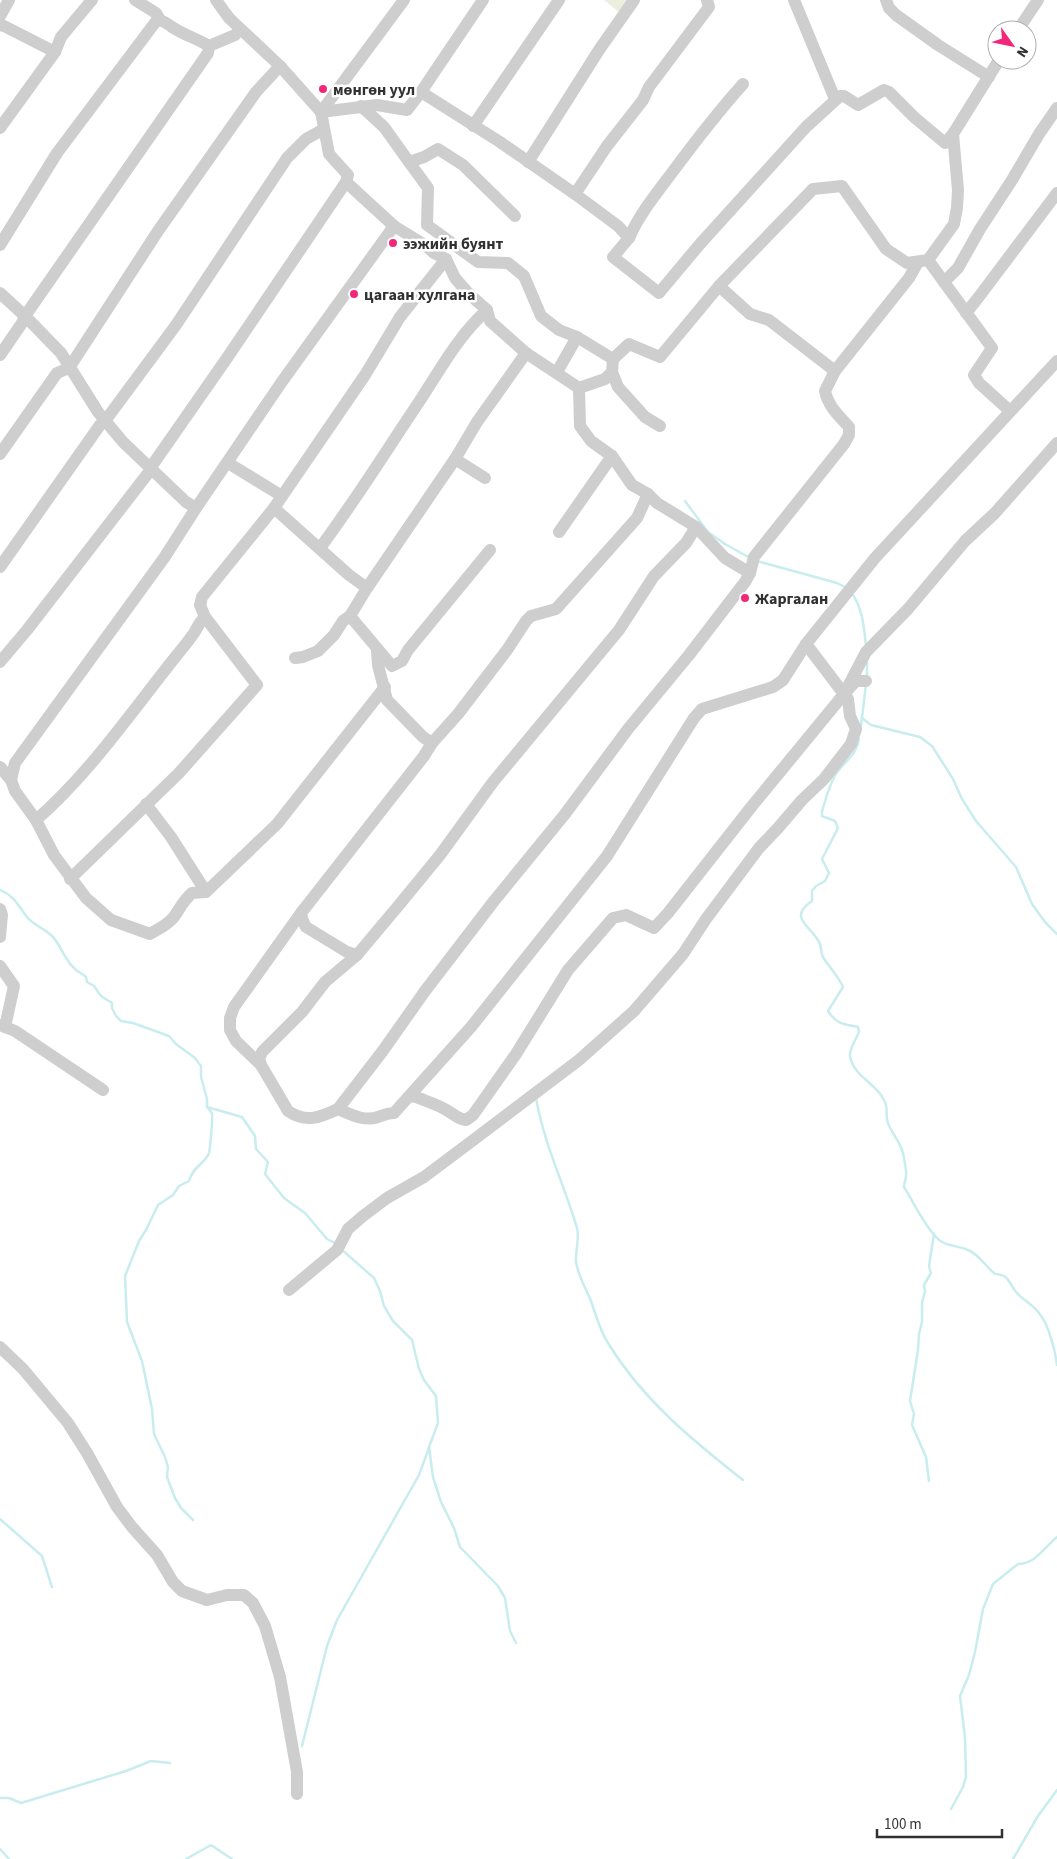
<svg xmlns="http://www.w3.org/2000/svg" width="1057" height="1859" font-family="'Source Sans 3',sans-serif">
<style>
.green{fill:#eceede}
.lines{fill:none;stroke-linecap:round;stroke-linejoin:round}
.stream{stroke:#c9edef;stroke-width:2.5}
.minor{stroke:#cecece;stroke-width:12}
.poi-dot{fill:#f32779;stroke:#fff;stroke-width:2}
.labels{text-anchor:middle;stroke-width:5;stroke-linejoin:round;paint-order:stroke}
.poi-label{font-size:16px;font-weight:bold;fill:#313131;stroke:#fff;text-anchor:start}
</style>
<rect width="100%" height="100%" fill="#fff"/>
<polygon class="green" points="604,0 630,0 620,13"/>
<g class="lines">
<g class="stream">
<polyline points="685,501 708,532 725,544 750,558"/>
<polyline points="757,561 837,583 845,587"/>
<path d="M851,592C863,608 864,628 866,646"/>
<polyline points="867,676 867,662"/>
<polyline points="862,718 871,725 920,737 932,746 953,779 962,799 976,821 1016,867 1032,904 1045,922 1057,934"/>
<polyline points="861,726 866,684"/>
<path d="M859,739C857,754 847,759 838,771C830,781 826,799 822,811V816L835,821L838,828L822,859L829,873L825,881L816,886L812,891V901C787,918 811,926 819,942C822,946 820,952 823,957C829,967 838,976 843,987L828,1011C837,1025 844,1024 858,1027L859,1031C857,1039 849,1048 850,1056C853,1076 876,1083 884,1100C888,1107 886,1112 887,1119C888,1130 900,1140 903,1153C904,1158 907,1173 906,1176C906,1180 904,1182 904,1187C914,1203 923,1223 936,1237C944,1247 958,1245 968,1250C980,1255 985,1266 995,1274C1010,1275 1008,1282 1016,1292C1023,1300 1033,1305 1039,1313C1049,1325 1055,1350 1057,1365"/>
<path d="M0,890C15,896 18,906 27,917C32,924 45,929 52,936C61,945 64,959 74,968C77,972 82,973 86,977L87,982L94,986L101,996L112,1003V1008L116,1016L121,1021L133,1023L169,1036L176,1044L195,1058L201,1066V1077L207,1099V1107L242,1117L255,1136L256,1149L268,1162L265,1174L284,1198L305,1213L327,1239L335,1243"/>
<path d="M536,1098C544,1144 564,1184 577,1228C580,1239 575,1251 576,1262C578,1275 586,1289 591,1301C596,1315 600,1331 608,1343C642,1399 692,1440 743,1480"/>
<polyline points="341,1249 374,1278 380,1291 384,1306 393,1321 412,1340 419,1369 424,1380 436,1396 438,1423 429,1447 433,1477 441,1502 454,1528 460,1547 498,1586 505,1598 510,1631 516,1643"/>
<polyline points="929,1481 926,1457 912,1425 914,1414 910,1401 918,1350 919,1334 922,1322 922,1303 925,1291 924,1285 931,1273 929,1266 934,1234"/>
<polyline points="0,1519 42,1556 52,1587"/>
<path d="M193,1520L181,1508L175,1498L167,1477L168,1467L165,1457L154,1434L152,1409L142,1361L127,1322L125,1276L139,1241L146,1230L158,1205L173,1195L179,1186L189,1181C193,1166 205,1164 209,1153C210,1150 213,1116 212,1114C211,1111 209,1109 207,1107"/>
<polyline points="302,1746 327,1646 337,1620 419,1475 429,1448"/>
<polyline points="0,1798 9,1798 21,1803 126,1771 151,1761 170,1763"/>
<path d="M951,1809L963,1787L966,1777L965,1738L960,1696L969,1675L975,1652L983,1609L993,1584L1018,1564C1035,1564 1045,1547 1057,1537"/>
<polyline points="0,1849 9,1859"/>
<polyline points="186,1859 211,1845 232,1859"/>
<polyline points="1013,1859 1038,1816 1057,1790"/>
</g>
<g class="minor">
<polyline points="135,0 156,13 159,18 157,20"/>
<polyline points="216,0 229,18 280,66 321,112 377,105 407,110 421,92 500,142 575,194 607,146 643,100 649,87 709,7 707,0"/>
<polyline points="404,0 321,112 329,154 348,175 346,182 394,226 425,245 434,253 446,259 455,278 469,294 487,310 490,321 526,353 579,388"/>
<polyline points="794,0 835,99"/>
<polyline points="886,0 889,8 896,15 938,45 989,77"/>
<polyline points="0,16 9,0"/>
<path d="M157,20C164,20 167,24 172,27C184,35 198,39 209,46"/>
<polyline points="0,25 4,26 55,52"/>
<polyline points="1018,30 1038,0"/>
<polyline points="209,46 235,35 240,29"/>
<polyline points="421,92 483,0"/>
<polyline points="361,106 384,127 409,162 424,157 438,149 463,165 515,216"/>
<polyline points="473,126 559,0"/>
<polyline points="0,128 55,52 61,37 92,0"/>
<polyline points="409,162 428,188 427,225 478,262 508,263 524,276 541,316 559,330 577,337 613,359 629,344 660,357 719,286 813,189 842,186 886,249 907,263 928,260 954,224 957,208 958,190 953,134 999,60"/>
<polyline points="528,162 599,50 634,0"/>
<polyline points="575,194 618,226 629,238 613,257 659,293 700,244 806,127 840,96 844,96 858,105 884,90 889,92 914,117 945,143 953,134"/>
<path d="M629,238C639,215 656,194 671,174C694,143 717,113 743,84"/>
<polyline points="0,245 57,153 157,20"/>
<polyline points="928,260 992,348 974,375 979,383 1010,411"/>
<polyline points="944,282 958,268 980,229 1012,180 1039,134 1057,108"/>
<polyline points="0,293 25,316 61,353 98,412 123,442 186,502 196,508"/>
<polyline points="966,313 978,298 1057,193"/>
<polyline points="0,355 22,323 25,316 208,53 209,46"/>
<polyline points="613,359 612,372 605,379 579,388 580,426 591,441 612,456 632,485 648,494 657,503 696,527 725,558 750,573"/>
<polyline points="835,371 909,278 918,262"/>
<polyline points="557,372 577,337"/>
<polyline points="612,372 618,387 645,417 660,426"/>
<polyline points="0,454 57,373 69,368 158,231 256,92 280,66"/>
<polyline points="455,459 485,478"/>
<polyline points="228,463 282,496"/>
<path d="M648,494L637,518L556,609L531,616L526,621L507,650L458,714L432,743L424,756L301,913L234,1007L230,1018V1030L236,1041L261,1065L288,1111C306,1123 319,1118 338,1109L382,1052L425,991L494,901L565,814L628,729L689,655L745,582L750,573L754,557L844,444L849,435V427C839,416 828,406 825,391L835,371L769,320L750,314L719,286"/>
<polyline points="559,532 612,456"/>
<path d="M320,548C355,501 386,451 419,402C440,370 458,336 487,310"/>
<polyline points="0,567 100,425 105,421 176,325 287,158 306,139 324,129"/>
<polyline points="367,588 349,575 274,508 365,375 400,317 446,259"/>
<polyline points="350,616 392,666 402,661 408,650 490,550"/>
<polyline points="205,617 200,605 202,597 274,508"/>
<polyline points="806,644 844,694"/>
<polyline points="377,651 378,665 387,700 423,737 432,743"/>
<polyline points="295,658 303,657 318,651 334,635 343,621 350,616 367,588 455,459 477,422 526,353"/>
<polyline points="0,662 27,630 149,472 151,467 227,358 346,182"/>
<path d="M0,767L11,780L15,791L36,820L54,855L86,898L111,920L150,934C158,929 166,926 173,918C180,909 182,902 192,893L206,892L277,824L385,687"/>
<polyline points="11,780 15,763 164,558 196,508 281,383 394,226"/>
<polyline points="146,804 171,837 206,892"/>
<path d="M36,820C88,775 130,714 173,660C180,651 188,642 194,633C198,627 199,622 205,617L257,685L179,773L70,879"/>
<polyline points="0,909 2,915 0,937"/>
<polyline points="301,913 302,919 306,927 347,952 357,955"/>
<polyline points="0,966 14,986 5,1027"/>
<polyline points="0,1025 15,1031 103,1090"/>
<polyline points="261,1065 259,1059 262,1052 302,1012 325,982 357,955 399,905 440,855 493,782 619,630 654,576 686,543 696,527"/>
<path d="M410,1097L414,1096C425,1101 438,1104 448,1111C455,1115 458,1119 466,1120L473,1115L516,1054L568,970L613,918L626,915L654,928L668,913L752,806L844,694L866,652L908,609L965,541L995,513L1057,443"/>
<path d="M338,1109C350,1114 364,1122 378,1117C384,1115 387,1113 394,1113L471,1027L607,856L694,718L702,709L773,687L783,680L806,644L875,558L1057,361"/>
<polyline points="289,1290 337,1250 348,1229 363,1216 387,1198 424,1177 476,1138 579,1060 634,1011 683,954 706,919 759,848 778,828 802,800 824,779 851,744 856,729 850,716 848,699 844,694 856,681 866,681"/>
<polyline points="0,1347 23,1369 68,1423 87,1453 117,1507 132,1527 157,1555 173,1582 182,1591 207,1600 227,1595 244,1595 253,1603 265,1626 280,1677 297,1772 297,1794"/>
</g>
</g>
<g class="poi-dot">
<circle cx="323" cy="89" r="5"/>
<circle cx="393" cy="243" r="5"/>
<circle cx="354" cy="294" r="5"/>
<circle cx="745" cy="598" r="5"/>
</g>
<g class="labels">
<g class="poi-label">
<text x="333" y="95">мөнгөн уул</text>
<text x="403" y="249">ээжийн буянт</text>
<text x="364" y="300">цагаан хулгана</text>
<text x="755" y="604">Жаргалан</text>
</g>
</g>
<g transform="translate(1012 45) rotate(123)"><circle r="24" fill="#ffffff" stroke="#adadad"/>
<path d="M0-4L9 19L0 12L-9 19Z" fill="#f32779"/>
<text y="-8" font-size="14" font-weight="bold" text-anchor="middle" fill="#313131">N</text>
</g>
<path d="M877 1829v8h125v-8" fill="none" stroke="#313131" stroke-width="2.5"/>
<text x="884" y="1829" font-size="15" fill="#313131" stroke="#ffffff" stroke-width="4" paint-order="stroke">100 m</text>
</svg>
